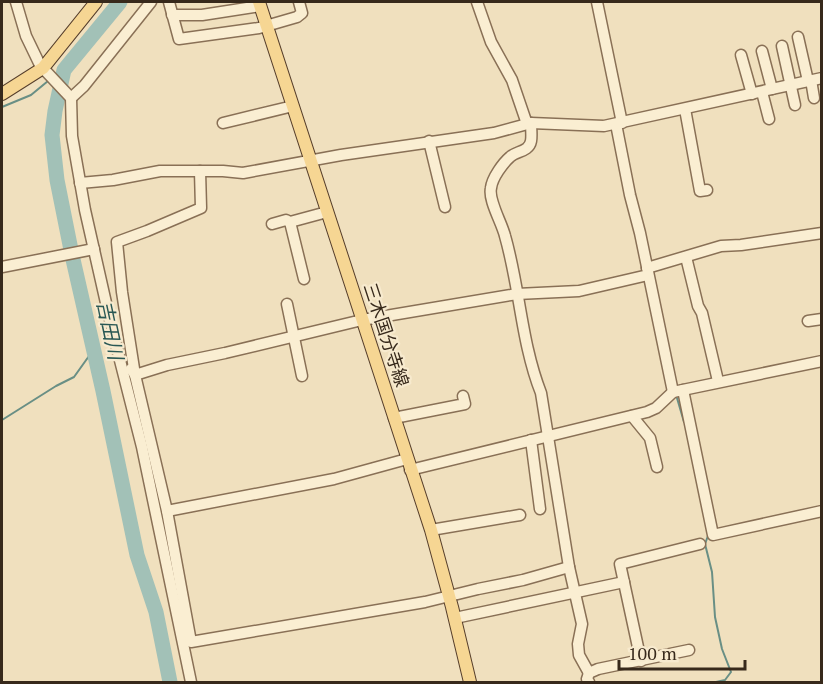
<svg xmlns="http://www.w3.org/2000/svg" width="823" height="684" font-family="'PT Serif','Noto Sans JP',serif">
<style>
.lines{fill:none;stroke-linecap:round;stroke-linejoin:round}
.stream{stroke:#698f85;stroke-width:2}
.river{stroke:#a2c1b7;stroke-width:15}
.minor-casing{stroke:#897056;stroke-width:13}
.major-casing{stroke:#563e2b;stroke-width:14}
.minor{stroke:#faeed2;stroke-width:10}
.major{stroke:#f6d693;stroke-width:12}
.labels{text-anchor:middle;stroke-width:4.5;stroke-linejoin:round;paint-order:stroke}
.street-label{font-size:18px;fill:#37291b;stroke:#f7eace}
.water-label{font-size:20px;font-style:italic;fill:#2a5854;stroke:#f7eace}
</style>
<rect width="100%" height="100%" fill="#f0e0be"/>
<g class="lines">
<g class="stream">
<polyline points="55,76 64,70"/>
<polyline points="2,107 31,95 48,81"/>
<polyline points="677,398 684,422"/>
<polyline points="2,420 56,386 74,377 94,349"/>
<polyline points="709,533 705,544 712,572 715,617 722,649 731,672 725,680 716,682"/>
</g>
<polyline class="river" points="120,2 64,70 55,111 52,135 57,180 72,255 103,391 137,555 156,612 170,682"/>
<g class="minor-casing">
<g id="minor">
<polyline points="16,2 26,36 40,65 71,98 72,136 85,210 111,325 142,447 191,682"/>
<polyline points="169,2 179,39 259,28 297,17 302,13 299,2"/>
<polyline points="477,2 491,42 512,80 527,124"/>
<polyline points="597,2 622,123"/>
<polyline points="172,15 202,15 260,6"/>
<polyline points="798,37 808,81"/>
<polyline points="782,46 795,105"/>
<polyline points="762,51 772,89"/>
<polyline points="741,55 752,94"/>
<polyline points="811,80 814,98"/>
<polyline points="762,92 769,119"/>
<polyline points="71,98 84,86 151,2"/>
<polyline points="685,109 700,191 707,190"/>
<polyline points="223,123 293,106"/>
<path d="M531,123C531,128 532,136 531,141C529,152 516,151 510,157C503,163 492,178 491,188C488,200 502,223 505,236C520,288 521,342 541,393L569,567L582,624L578,644L579,655L589,673"/>
<polyline points="616,124 630,195 640,233 673,392"/>
<polyline points="429,141 445,207"/>
<polyline points="200,171 201,208 147,231 117,242 122,292 135,375 167,511 191,642 425,602 478,589 523,580 569,567"/>
<polyline points="80,183 113,180 160,171 223,171 243,173 341,155 494,133 531,123 604,126 822,78"/>
<polyline points="290,222 304,279"/>
<polyline points="272,224 286,220 290,222 327,212"/>
<polyline points="686,257 698,306 702,313 718,381"/>
<polyline points="2,267 94,249"/>
<polyline points="647,268 721,246 741,245 822,233"/>
<polyline points="287,304 302,376"/>
<polyline points="808,321 822,319"/>
<polyline points="131,369 135,375 167,365 225,353 362,320 517,294 579,291 648,275"/>
<polyline points="683,390 713,535 822,511"/>
<polyline points="632,416 650,438 657,467"/>
<polyline points="394,418 465,404 463,396"/>
<polyline points="531,440 540,509"/>
<polyline points="410,470 647,412 656,408 673,392 822,361"/>
<polyline points="167,511 334,479 407,459"/>
<polyline points="431,530 520,515"/>
<polyline points="455,618 624,582"/>
<polyline points="641,661 620,564 700,544"/>
<polyline points="589,682 587,679 589,673 598,669 689,650"/>
</g>
</g>
<g class="major-casing">
<g id="major">
<polyline points="259,2 431,530 452,607 470,682"/>
<polyline points="2,94 43,68 96,2"/>
</g>
</g>
<use href="#minor" class="minor"/>
<use href="#major" class="major"/>
</g>
<g class="labels">
<g class="street-label">
<text transform="translate(386 335) rotate(72)" y="6">三木国分寺線</text>
</g>
<g class="water-label">
<text transform="translate(110 330) rotate(78)" y="7">吉田川</text>
</g>
</g>
<rect width="823" height="684" fill="none" stroke="#37291b" stroke-width="6"/>
<path d="M619 660v9h126v-9" fill="none" stroke="#37291b" stroke-width="3"/>
<text x="628" y="660" font-size="18" fill="#37291b" stroke="#f7eace" stroke-width="4.5" paint-order="stroke">100 m</text>
</svg>
